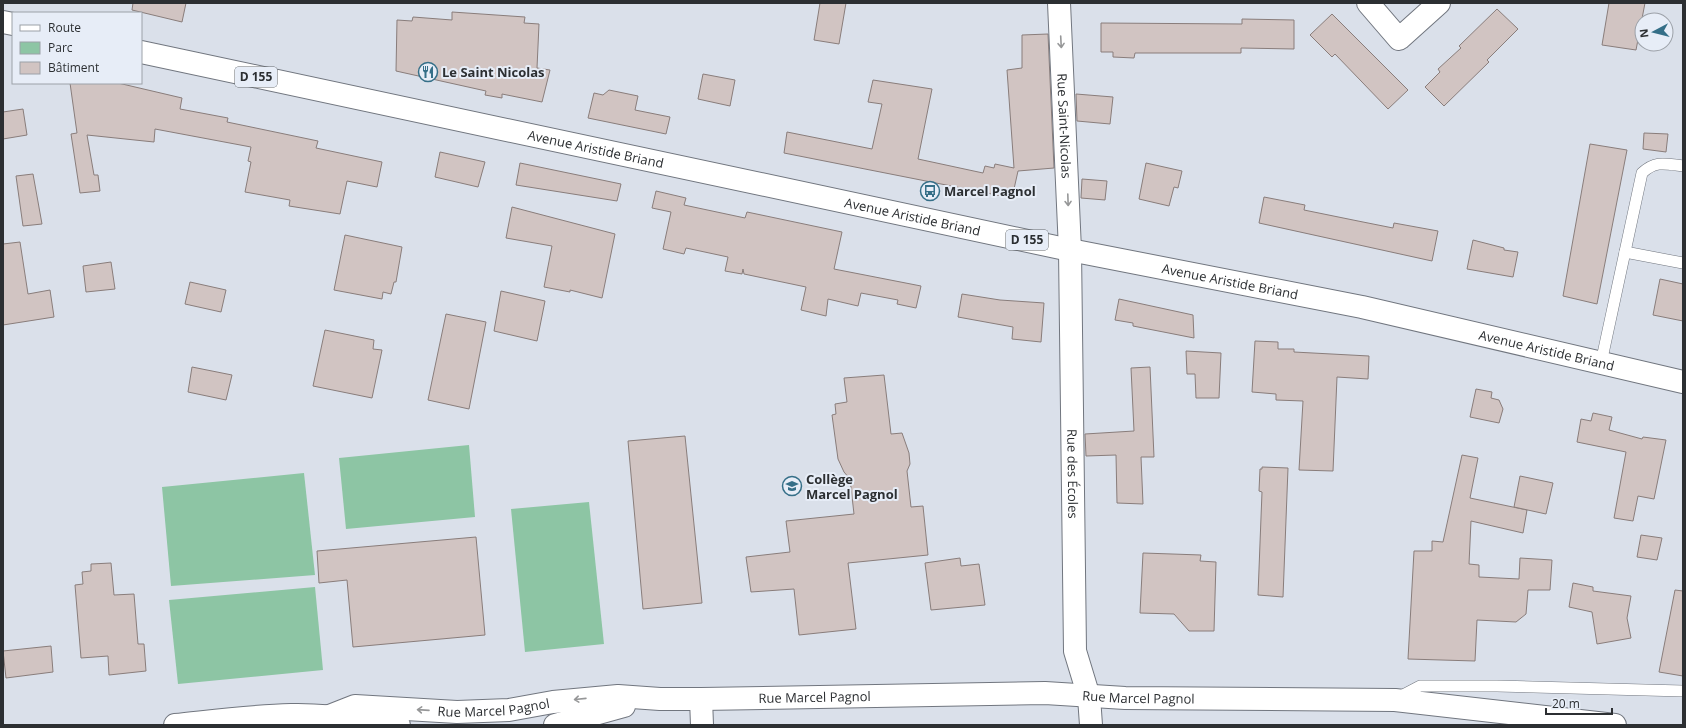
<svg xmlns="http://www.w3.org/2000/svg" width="1686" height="728" font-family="'Open Sans',sans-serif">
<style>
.green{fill:#8dc5a4}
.building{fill:#d1c4c2;stroke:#897d7b}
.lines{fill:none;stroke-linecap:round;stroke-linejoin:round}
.service-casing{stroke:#71767f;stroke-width:12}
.minor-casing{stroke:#71767f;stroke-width:24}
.primary-casing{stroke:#71767f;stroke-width:24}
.service{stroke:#fff;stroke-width:11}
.minor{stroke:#fff;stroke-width:22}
.primary{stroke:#fff;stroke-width:22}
.oneway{stroke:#969798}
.labels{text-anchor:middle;stroke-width:4;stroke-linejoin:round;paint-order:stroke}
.shield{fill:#e7edf7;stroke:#64686d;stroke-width:1}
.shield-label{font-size:12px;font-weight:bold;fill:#2c2f32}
.poi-label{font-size:13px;font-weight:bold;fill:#2c2f32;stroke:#e7edf7;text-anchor:start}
.street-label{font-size:13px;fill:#2c2f32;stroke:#e7edf7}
</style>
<rect width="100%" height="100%" fill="#dae0ea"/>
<g class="green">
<polygon points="469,445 475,517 346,529 339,458"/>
<polygon points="304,473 315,575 171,586 162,487"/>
<polygon points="589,502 604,644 525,652 511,509"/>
<polygon points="315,587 323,670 178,684 169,600"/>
</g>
<g class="building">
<polygon points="133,3 186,3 182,22 132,10"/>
<polygon points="820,3 846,3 839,44 814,40"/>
<polygon points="1609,3 1645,3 1636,50 1602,45"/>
<polygon points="1497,9 1518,29 1487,60 1489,62 1444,106 1425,87 1440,72 1438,69 1461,48 1459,46"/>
<polygon points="452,12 525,17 524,23 539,24 537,68 550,70 542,102 502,94 502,98 485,95 486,91 396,71 397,20 412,21 413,17 452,20"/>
<polygon points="1332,14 1408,90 1388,109 1335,54 1332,57 1310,35"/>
<polygon points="1242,19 1294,20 1294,49 1241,48 1241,53 1135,53 1134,58 1113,57 1113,52 1101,52 1101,23 1242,24"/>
<polygon points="1048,34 1054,168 1018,171 1012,198 784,153 787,132 872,149 882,104 868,102 873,80 932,89 918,159 983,173 985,166 994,168 995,164 1014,168 1007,70 1022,68 1022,35"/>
<polygon points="703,74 735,80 730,106 698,99"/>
<polygon points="70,83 118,83 182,98 180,109 228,118 227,122 318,141 316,148 382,162 377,187 347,181 340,214 289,206 290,200 245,192 251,162 248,161 251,147 155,129 154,142 87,135 94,175 98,175 100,191 80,193 71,134 77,133"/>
<polygon points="609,90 638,96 635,110 670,117 666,134 588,118 594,93 603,95"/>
<polygon points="1076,94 1113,97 1110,124 1077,121"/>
<polygon points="23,109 27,135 3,139 3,112"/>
<polygon points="1644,133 1668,134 1666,152 1643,149"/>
<polygon points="1590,144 1627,150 1597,304 1563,296"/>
<polygon points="440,152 485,162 478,187 435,177"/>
<polygon points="520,163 621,184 617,201 516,185"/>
<polygon points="1146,163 1182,171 1178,188 1174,187 1169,206 1139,199"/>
<polygon points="33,174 42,224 23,226 16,176"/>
<polygon points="1082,179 1107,181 1105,200 1081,198"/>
<polygon points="656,191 686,198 684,205 745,218 747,212 842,232 834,269 921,286 916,308 897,304 898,300 861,293 858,306 828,299 826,316 801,310 806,287 744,274 743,269 742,274 725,271 728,257 686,248 684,254 663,249 671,212 652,208"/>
<polygon points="1264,197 1305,205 1304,210 1358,221 1393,228 1394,223 1438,231 1432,261 1259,223"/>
<polygon points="512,207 615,234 602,298 570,290 570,292 544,287 552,246 506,238"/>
<polygon points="345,235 402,247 396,282 394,282 391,294 383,292 382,299 334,290"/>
<polygon points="1473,240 1504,248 1504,250 1518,252 1513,277 1467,269"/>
<polygon points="20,242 28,294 50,290 54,317 3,325 3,244"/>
<polygon points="111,262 115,289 86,292 83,266"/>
<polygon points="1660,279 1683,284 1683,321 1653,315"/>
<polygon points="190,282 226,290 221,312 185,304"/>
<polygon points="501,291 545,301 537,341 494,331"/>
<polygon points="962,294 1000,300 1044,303 1041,342 1012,339 1013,327 958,317"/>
<polygon points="1119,299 1193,315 1194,338 1133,326 1133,323 1115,320"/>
<polygon points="446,314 486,322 469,409 428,400"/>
<polygon points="325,330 374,340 373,349 382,350 372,398 313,386"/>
<polygon points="1255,341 1278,342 1278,349 1294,349 1294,352 1369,356 1368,379 1337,377 1333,471 1299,470 1303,401 1276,400 1276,394 1252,392"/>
<polygon points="1186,351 1221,353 1219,398 1196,398 1195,374 1187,374"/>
<polygon points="192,367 232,375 226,400 188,392"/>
<polygon points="1150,367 1154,457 1141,457 1143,504 1117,503 1116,455 1086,456 1085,434 1134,431 1131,368"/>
<polygon points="884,375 891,434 902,433 909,453 910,464 907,471 911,507 923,506 928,555 848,563 856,629 799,635 794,589 751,592 746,557 790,552 786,521 854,514 850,479 844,472 838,459 832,415 836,414 835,404 847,402 844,378"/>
<polygon points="1476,389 1492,392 1491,398 1499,400 1503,409 1499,423 1470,417"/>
<polygon points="1593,413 1612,417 1609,430 1642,439 1643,437 1666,440 1654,499 1638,496 1633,521 1614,518 1626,452 1577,442 1581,419 1591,421"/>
<polygon points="685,436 702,603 643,609 628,441"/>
<polygon points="1462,455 1478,458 1470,498 1527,510 1523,533 1471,521 1469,564 1479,565 1479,577 1519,579 1520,558 1552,560 1550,590 1528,590 1526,614 1516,622 1477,620 1475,661 1408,659 1414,551 1432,551 1432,541 1443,542"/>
<polygon points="1262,467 1288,468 1283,597 1258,595 1262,492 1259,491 1260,469 1262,469"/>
<polygon points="1520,476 1553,483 1546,514 1514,507"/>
<polygon points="1641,535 1662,538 1657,560 1637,557"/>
<polygon points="476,537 485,635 353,647 347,580 319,583 317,551"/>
<polygon points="1143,553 1201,555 1200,561 1216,562 1214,631 1189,631 1174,614 1140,613"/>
<polygon points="960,558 961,566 979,564 985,605 931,610 925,563"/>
<polygon points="111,563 114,595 134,594 138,644 144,644 146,671 109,675 108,656 81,658 75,585 83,584 82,572 91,571 91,564"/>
<polygon points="1573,583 1593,587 1593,591 1631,596 1627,618 1631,638 1597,644 1592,612 1569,607"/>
<polygon points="1675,590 1683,591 1683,676 1659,672"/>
<polygon points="51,646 53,672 6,678 3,651"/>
</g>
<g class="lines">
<g class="service-casing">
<g id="service">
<polyline points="1625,252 1683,263"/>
<path d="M1601,363L1642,173C1656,160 1666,164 1683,166"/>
<polyline points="1399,697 1420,686 1497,686 1683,691"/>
</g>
</g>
<g class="minor-casing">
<g id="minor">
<path id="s1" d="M1059,3L1070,250L1075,651L1089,697L1091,725"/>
<polyline points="1368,3 1399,39 1439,3"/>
<polyline points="701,699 702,725"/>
<path id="s2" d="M327,717L355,706L457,712L509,710L553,702L618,696L660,699H701L1045,693L1125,698L1395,700L1615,725"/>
<path d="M175,725C214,721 252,716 291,715C327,714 363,721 399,725"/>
<polyline points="555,725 624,706"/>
</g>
</g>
<g class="primary-casing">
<g id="primary">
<polyline points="3,22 13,24"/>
<path id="s3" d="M141,52L1070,250L1362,307L1683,382"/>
</g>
</g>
<use href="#service" class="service"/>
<use href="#minor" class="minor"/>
<use href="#primary" class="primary"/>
</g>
<defs><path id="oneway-shaft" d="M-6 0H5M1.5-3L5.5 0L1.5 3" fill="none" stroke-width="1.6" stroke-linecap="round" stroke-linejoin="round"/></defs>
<g class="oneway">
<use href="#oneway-shaft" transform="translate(1061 42) rotate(87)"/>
<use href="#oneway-shaft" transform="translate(1068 200) rotate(88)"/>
<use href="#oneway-shaft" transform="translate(580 699) rotate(174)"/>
<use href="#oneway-shaft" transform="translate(423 710) rotate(-176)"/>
</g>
<defs>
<g id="restaurant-ring" transform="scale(1)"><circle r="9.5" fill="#e7edf7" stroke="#356f88" stroke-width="1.5"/><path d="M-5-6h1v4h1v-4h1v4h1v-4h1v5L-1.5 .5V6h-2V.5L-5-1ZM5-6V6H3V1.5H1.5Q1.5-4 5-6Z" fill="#356f88"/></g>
<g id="bus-ring" transform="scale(1)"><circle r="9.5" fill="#e7edf7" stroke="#356f88" stroke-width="1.5"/><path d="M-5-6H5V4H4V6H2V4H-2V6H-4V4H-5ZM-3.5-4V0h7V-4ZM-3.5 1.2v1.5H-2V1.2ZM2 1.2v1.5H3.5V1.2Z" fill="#356f88"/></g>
<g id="school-ring" transform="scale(1)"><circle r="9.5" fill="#e7edf7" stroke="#356f88" stroke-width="1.5"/><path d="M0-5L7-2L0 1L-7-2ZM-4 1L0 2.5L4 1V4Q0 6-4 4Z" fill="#356f88"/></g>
</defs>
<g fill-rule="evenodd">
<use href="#restaurant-ring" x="428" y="72"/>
<use href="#bus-ring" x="930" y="191"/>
<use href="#school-ring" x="792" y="486"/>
</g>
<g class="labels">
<g class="shield">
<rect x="235" y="67" width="42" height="20" rx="3"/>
<rect x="1006" y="230" width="42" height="20" rx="3"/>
</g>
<g class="shield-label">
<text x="256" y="81">D 155</text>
<text x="1027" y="244">D 155</text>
</g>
<g class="poi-label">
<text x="442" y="77">Le Saint Nicolas</text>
<text x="944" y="196">Marcel Pagnol</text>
<text x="806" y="484">Collège<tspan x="806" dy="15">Marcel Pagnol</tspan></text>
</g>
<g class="street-label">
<text dy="5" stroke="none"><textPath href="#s1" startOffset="123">Rue Saint-Nicolas</textPath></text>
<text dy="5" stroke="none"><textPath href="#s3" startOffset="465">Avenue Aristide Briand</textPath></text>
<text dy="5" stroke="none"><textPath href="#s3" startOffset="789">Avenue Aristide Briand</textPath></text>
<text dy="5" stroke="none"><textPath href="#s3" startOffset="1113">Avenue Aristide Briand</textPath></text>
<text dy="5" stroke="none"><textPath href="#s3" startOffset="1437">Avenue Aristide Briand</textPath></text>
<text dy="5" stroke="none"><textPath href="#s1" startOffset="471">Rue des Écoles</textPath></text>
<text dy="5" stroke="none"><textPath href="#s2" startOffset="491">Rue Marcel Pagnol</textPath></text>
<text dy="5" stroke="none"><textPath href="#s2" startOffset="815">Rue Marcel Pagnol</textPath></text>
<text dy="5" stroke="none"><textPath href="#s2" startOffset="169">Rue Marcel Pagnol</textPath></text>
</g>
</g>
<rect width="1686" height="728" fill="none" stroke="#2c2f32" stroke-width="8"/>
<rect x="12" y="12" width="130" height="72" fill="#e7edf7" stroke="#9ca1a8"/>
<rect x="20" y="25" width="20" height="6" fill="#ffffff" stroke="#9ca1a8"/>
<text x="48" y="32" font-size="12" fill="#2c2f32">Route</text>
<rect x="20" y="42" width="20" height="12" fill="#8dc5a4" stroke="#9ca1a8"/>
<text x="48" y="52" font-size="12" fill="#2c2f32">Parc</text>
<rect x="20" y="62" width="20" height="12" fill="#d1c4c2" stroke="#9ca1a8"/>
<text x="48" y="72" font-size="12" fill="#2c2f32">Bâtiment</text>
<g transform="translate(1654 32) rotate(263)"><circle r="19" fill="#e7edf7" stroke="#9ca1a8"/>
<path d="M0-3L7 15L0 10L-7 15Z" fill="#356f88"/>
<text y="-6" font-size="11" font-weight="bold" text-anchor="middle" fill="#2c2f32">N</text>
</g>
<path d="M1546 708v6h66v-6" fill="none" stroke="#2c2f32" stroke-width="2"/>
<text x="1552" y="708" font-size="12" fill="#2c2f32" stroke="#e7edf7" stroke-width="3" paint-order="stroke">20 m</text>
</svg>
